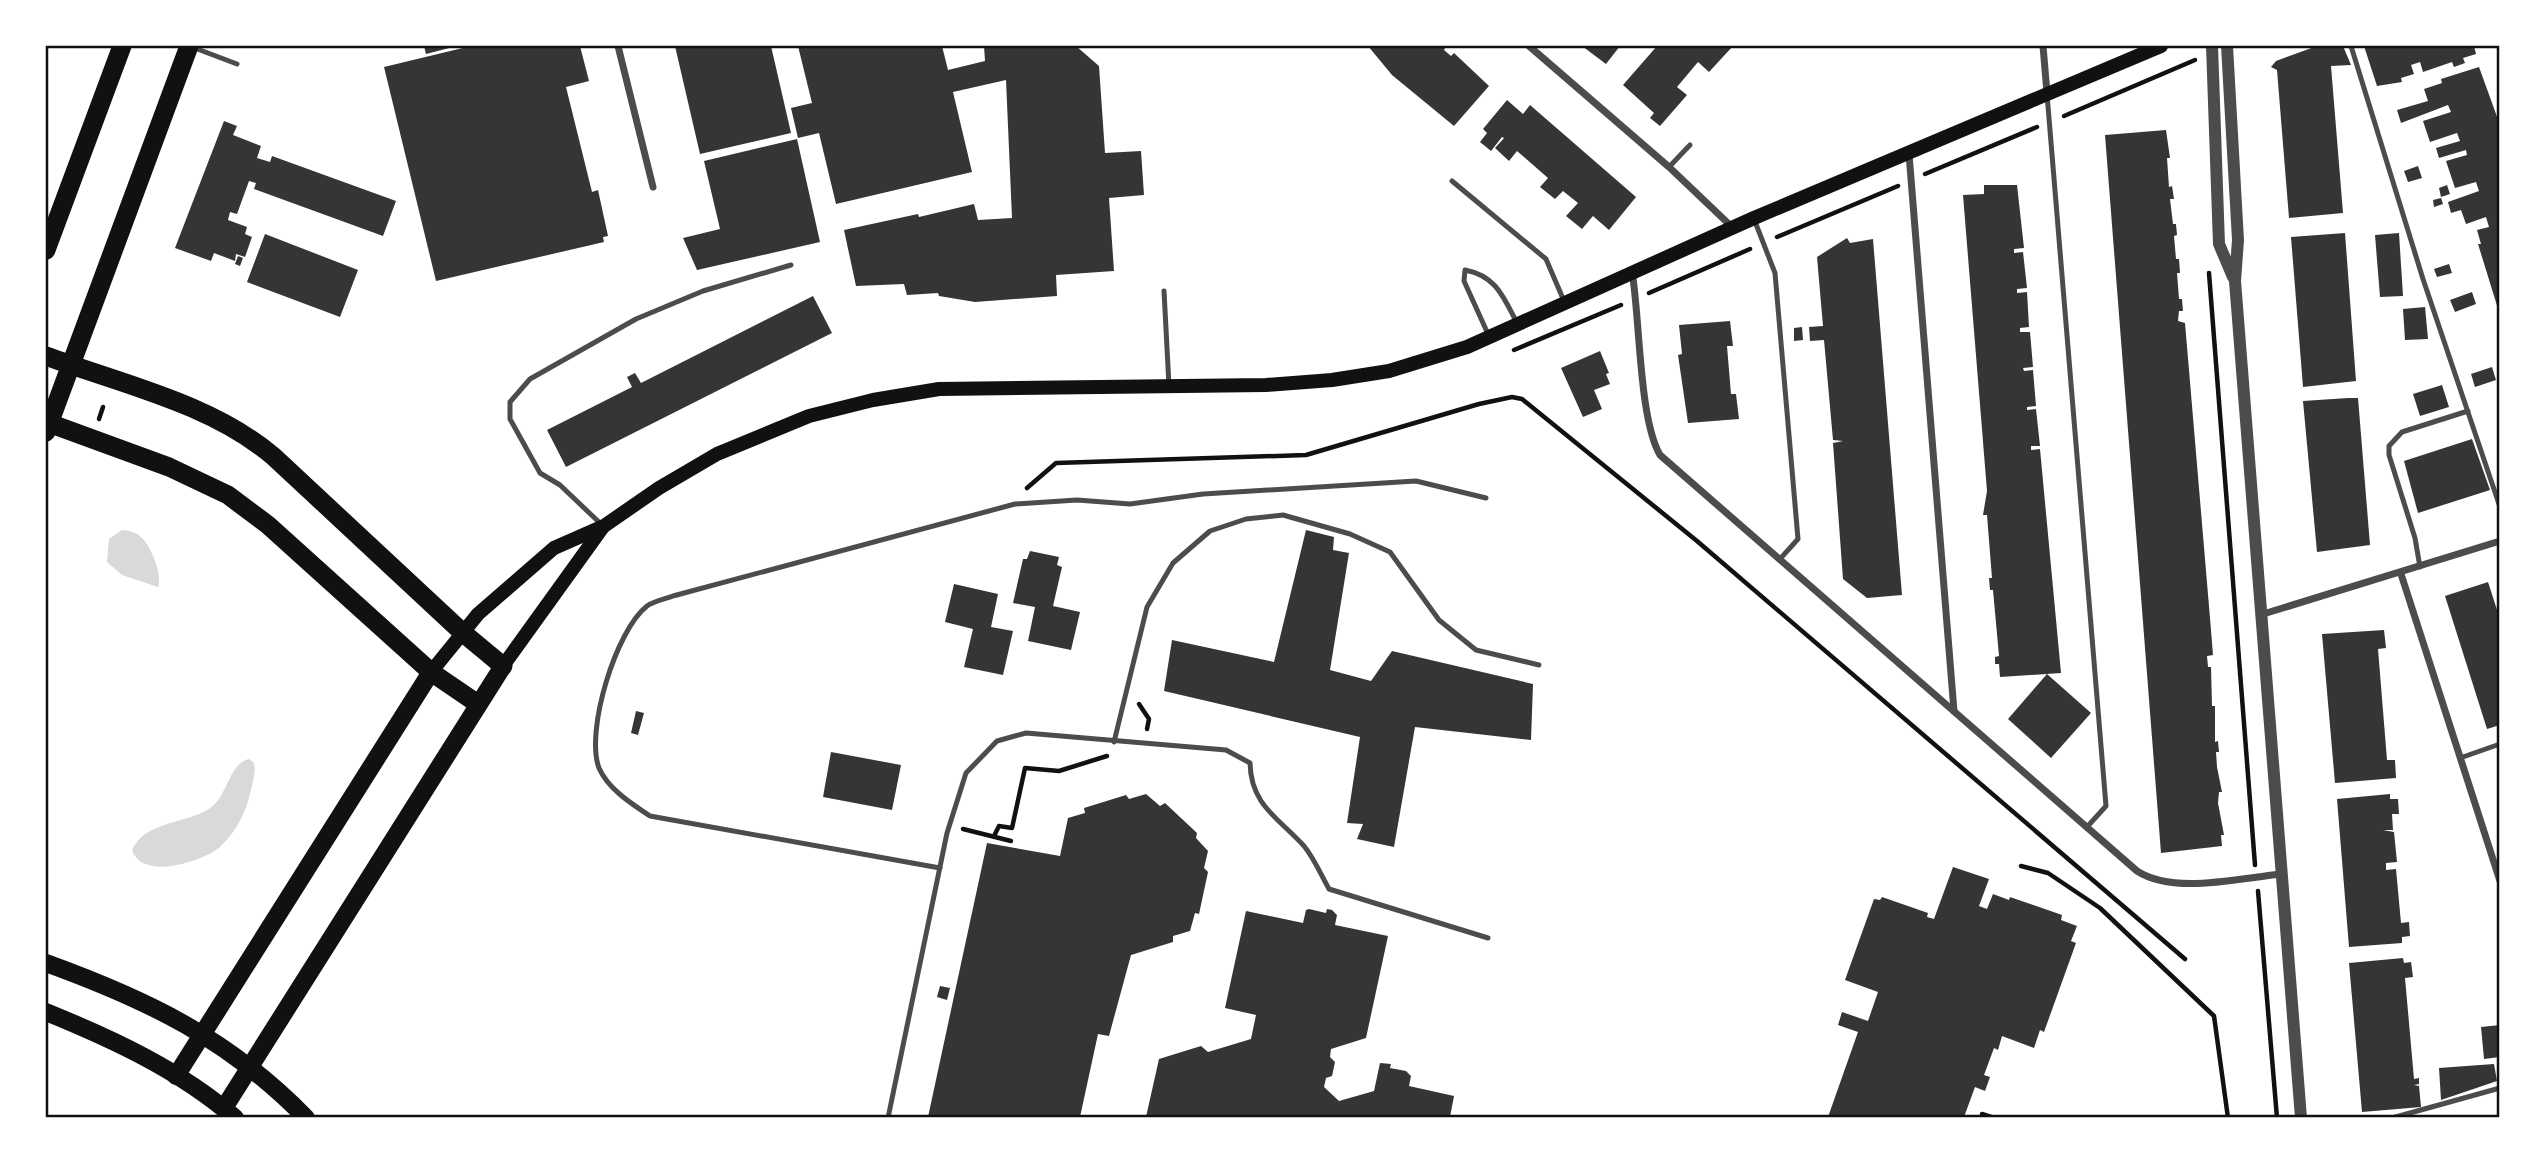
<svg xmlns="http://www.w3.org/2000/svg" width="2545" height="1163" font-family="Signika,sans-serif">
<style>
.water{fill:#d9d9d9}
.building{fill:#353535}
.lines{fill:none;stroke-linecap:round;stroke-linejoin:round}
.path{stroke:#111;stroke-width:4.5}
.service{stroke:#4c4c4c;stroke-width:5}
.minor{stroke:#4c4c4c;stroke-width:7}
.tertiary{stroke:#4c4c4c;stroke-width:12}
.secondary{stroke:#111;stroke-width:14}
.primary{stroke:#111;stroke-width:18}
.trunk{stroke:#111;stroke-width:19}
.neatline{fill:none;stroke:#111;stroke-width:2.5}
</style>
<rect width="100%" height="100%" fill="#fff"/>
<g class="water">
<path d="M122,530C131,531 136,532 143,539C151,547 163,577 158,587L122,575L107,562L109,539Z"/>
<path d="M249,759L254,763C256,772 253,781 251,790C246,812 237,831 220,847C202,862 142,881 132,850C145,821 185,824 209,809C228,797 228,764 249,759Z"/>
</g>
<g class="building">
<polygon points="424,46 457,46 426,54"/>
<polygon points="471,46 580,46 589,81 566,87 592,192 598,190 608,236 603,237 604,242 436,281 384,67"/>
<polygon points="675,46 771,46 791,133 700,154"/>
<polygon points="798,46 942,46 948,70 985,61 984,46 1076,46 1099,66 1105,153 1141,151 1144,195 1109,198 1114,271 1056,275 1057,296 975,302 939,296 938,293 907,295 904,284 856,286 844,230 918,214 919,217 974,204 978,220 1012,218 1006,80 953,92 972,172 836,204 819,133 798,138 791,108 812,103"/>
<polygon points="1368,46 1446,46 1444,50 1451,56 1454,53 1489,86 1454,126 1392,75"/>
<polygon points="1582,46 1620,46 1606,64"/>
<polygon points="1657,46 1733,46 1709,72 1698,62 1677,87 1687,95 1660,126 1650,118 1654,113 1623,85"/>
<polygon points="2317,46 2343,46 2351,65 2331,66 2343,213 2289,218 2277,70 2271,67 2276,61"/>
<polygon points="2364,46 2474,46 2476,54 2463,58 2465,63 2454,67 2452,62 2423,72 2420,62 2411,65 2414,74 2401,78 2402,82 2377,86"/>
<polygon points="2479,67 2500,125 2499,312 2478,244 2481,244 2477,230 2489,227 2486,217 2466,224 2461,210 2451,213 2448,202 2479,191 2476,182 2455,188 2446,161 2467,155 2466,150 2439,158 2436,148 2460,141 2457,133 2430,142 2423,121 2451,112 2448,105 2401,123 2397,110 2428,101 2424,89 2442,83 2441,79"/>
<polygon points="1507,100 1523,114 1530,105 1636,197 1609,230 1593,216 1582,229 1566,216 1578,203 1563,191 1555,199 1540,187 1548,178 1517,151 1509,161 1495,148 1504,138 1502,137 1491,151 1480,142 1487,133 1483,129"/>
<polygon points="224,121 237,126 233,135 261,146 257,158 270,162 272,156 396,201 383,236 254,189 256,183 249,181 237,214 230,212 228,220 247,227 245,234 252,237 245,257 236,254 235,261 214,253 211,261 175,248"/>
<polygon points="2166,130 2170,158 2167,158 2169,187 2172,186 2174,199 2170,199 2173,224 2176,224 2177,235 2174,236 2176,259 2179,259 2180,273 2177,273 2179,299 2182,299 2183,311 2179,311 2178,321 2185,323 2210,618 2213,655 2207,656 2208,667 2211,667 2212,706 2215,706 2215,742 2218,741 2219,752 2216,752 2217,767 2222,792 2219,792 2218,803 2224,835 2221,835 2222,846 2161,853 2105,135"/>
<polygon points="797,139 820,242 697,270 683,238 720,229 704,161"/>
<polygon points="2418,166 2422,178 2408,182 2404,171"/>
<polygon points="1984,185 2017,185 2024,248 2014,249 2014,253 2023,252 2027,288 2017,289 2017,293 2027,292 2029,327 2020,328 2020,332 2030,332 2033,367 2023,368 2024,371 2033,370 2036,406 2027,407 2027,410 2036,409 2040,446 2031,446 2031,450 2040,449 2061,673 2000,677 1999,664 1995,664 1995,657 1999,656 1993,590 1990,590 1989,578 1992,578 1987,515 1983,515 1987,491 1963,195 1984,194"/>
<polygon points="2447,185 2450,194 2441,197 2439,188"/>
<polygon points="2441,198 2443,204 2434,207 2433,200"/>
<polygon points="2345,233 2356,381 2303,387 2291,237"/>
<polygon points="2399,233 2403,296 2380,297 2375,235"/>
<polygon points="265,234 358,270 340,317 247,282"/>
<polygon points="1847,238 1850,243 1873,239 1902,595 1867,598 1843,579 1833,443 1843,441 1833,440 1824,340 1810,341 1809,327 1823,326 1817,257"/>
<polygon points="238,256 243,258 240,266 235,264"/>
<polygon points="2449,264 2452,273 2437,277 2434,269"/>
<polygon points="2472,292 2476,304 2455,312 2450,300"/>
<polygon points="813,296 832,333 566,467 547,430 632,387 627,377 635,373 641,383"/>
<polygon points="2425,307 2428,339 2405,340 2403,309"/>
<polygon points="1730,321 1733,346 1727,346 1731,394 1736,394 1739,419 1688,423 1678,355 1682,354 1679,325"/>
<polygon points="1802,327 1803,340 1794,341 1794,328"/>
<polygon points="1600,351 1609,373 1606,374 1610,384 1594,390 1602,409 1583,417 1561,368"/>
<polygon points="2492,367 2496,380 2475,387 2471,374"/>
<polygon points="2442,385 2449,407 2420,416 2413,394"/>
<polygon points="2348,398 2358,398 2370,545 2317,552 2303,401"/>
<polygon points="2472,439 2490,490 2418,513 2404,461"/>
<polygon points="1306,530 1334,537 1333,550 1349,553 1330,670 1371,681 1392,651 1533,684 1531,740 1415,727 1394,847 1357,839 1363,824 1347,823 1360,737 1164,691 1172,640 1274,662"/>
<polygon points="1030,551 1059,557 1057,565 1062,567 1053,606 1080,612 1071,650 1028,641 1035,607 1013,603 1023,559 1027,559"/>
<polygon points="2488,582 2500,619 2500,725 2487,729 2445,596"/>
<polygon points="954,584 998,594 991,627 1013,631 1003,675 964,667 973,629 945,622"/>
<polygon points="2384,630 2386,648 2378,649 2387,760 2395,760 2396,778 2335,783 2322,634"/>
<polygon points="2047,674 2091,713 2051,758 2008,719"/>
<polygon points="636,711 644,713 638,735 631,733"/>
<polygon points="831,752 901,765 892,810 823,797"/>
<polygon points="1146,794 1160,806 1165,803 1197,833 1196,838 1208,851 1204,868 1208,872 1199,914 1195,913 1190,931 1173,936 1173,942 1131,955 1109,1036 1098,1034 1080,1117 928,1117 987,843 1060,856 1068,818 1085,813 1084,808 1126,795 1129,799"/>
<polygon points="2390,794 2390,799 2398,799 2399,814 2392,814 2393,830 2383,830 2394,832 2397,862 2386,863 2386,870 2396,869 2401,923 2409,922 2410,936 2402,937 2402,943 2349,947 2337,799"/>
<polygon points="1953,867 1989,879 1979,906 1987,909 1993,894 2009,900 2010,897 2062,915 2061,920 2077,926 2071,941 2076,943 2044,1032 2040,1030 2034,1048 2002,1036 1998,1050 1994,1048 1984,1075 1990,1077 1985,1091 1975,1087 1964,1117 1828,1117 1858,1032 1838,1025 1842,1012 1868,1021 1878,992 1845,980 1874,899 1880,900 1882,897 1928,913 1927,917 1934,919"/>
<polygon points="1309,909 1326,913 1327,909 1332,910 1337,915 1335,925 1388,936 1366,1038 1331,1049 1330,1057 1335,1062 1332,1076 1326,1078 1324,1087 1339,1101 1374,1091 1380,1063 1391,1064 1390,1068 1406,1071 1411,1076 1409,1086 1454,1096 1450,1117 1146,1117 1159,1059 1201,1046 1208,1052 1251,1039 1256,1015 1225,1008 1246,911 1303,923 1306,910"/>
<polygon points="2403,958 2404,963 2411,962 2413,977 2405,978 2414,1079 2419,1078 2419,1084 2414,1085 2419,1086 2421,1107 2362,1112 2349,963"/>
<polygon points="940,986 950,988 947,1000 937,997"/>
<polygon points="2500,1025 2500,1057 2484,1059 2481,1027"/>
<polygon points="2494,1064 2497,1081 2441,1100 2439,1068"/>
</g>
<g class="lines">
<g class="path">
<polyline points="2064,116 2195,60"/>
<polyline points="1925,174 2037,127"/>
<polyline points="1777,237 1898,186"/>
<polyline points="2209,273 2255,865"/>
<polyline points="1649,293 1750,249"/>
<polyline points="1514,350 1621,305"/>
<polyline points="99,419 103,407"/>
<polyline points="1027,488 1056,463 1306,455 1479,404 1512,397 1522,399 1697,541 2185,959"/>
<polyline points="1139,704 1149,719 1147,729"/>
<polyline points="963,829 1011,841"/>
<polyline points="994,836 999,826 1012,828 1025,768 1059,771 1107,756"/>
<polyline points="2021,866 2048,873 2100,908 2214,1016 2228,1118"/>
<polyline points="2258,891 2277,1118"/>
<polyline points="1982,1114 1994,1118"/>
</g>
<g class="service">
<polyline points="2351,46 2423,279 2500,507"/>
<polyline points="192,47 237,64"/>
<polyline points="2047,94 2106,806 2087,827"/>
<polyline points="1669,167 1690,145"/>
<polyline points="1452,181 1546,259 1564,301"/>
<polyline points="1754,219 1775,273 1798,539 1779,560"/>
<polyline points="1164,291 1169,386"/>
<path d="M1488,334L1464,281L1465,270C1496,276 1503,296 1517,323"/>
<polyline points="602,525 560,485 540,473 510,419 510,402 530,379 636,319 703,291 791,265"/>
<polyline points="2420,567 2415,538 2389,455 2389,446 2402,432 2468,411"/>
<polyline points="1114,742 1147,607 1173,563 1210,531 1246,519 1283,515 1350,534 1390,552 1439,620 1476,650 1539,665"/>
<polyline points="2460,758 2500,744"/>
<path d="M940,868L650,816C632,804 608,789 599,768C585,731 616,630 647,606C654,601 665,599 673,596L1015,504L1077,500L1130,504L1203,494L1416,481L1486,498"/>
<path d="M888,1118L947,833L966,773L997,741L1026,733L1226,750L1250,763C1251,806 1279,818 1304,846C1314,858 1321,875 1329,889L1488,938"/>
<polyline points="2392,1118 2500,1088"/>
</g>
<g class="minor">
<polyline points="618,46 653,187"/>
<polyline points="1529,46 1669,167 1732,227"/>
<polyline points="2043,46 2047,93"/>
<polyline points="1909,154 1954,711"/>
<path d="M1632,271C1640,319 1639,419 1660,455L2137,871C2174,895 2239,878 2282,874"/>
<polyline points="2401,574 2500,881"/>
<polyline points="2260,615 2500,541"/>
</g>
<g class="tertiary">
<polyline points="2212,46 2219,244 2233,277"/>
<polyline points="2227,46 2238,240 2235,281 2301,1118"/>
</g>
<g class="secondary">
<polyline points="503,666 603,527"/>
<polyline points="431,672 478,614 554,548 604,526 659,488 717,454 809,416 873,400 939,389 1266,385 1332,380 1389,371 1467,347 1754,218 2161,46"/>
</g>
<g class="primary">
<path d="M46,963C148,1000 229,1039 306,1118"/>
<path d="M46,1012C112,1039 180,1070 235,1118"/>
<polyline points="176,1076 431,672"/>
<polyline points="224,1108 503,666"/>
</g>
<g class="trunk">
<polyline points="46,250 122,46"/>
<path d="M46,356C121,384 210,403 273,456L462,632L503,666"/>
<polyline points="46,422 169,467 228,495 268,525 431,672 478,704"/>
<polyline points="46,432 189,46"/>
</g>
</g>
<rect width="2545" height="1163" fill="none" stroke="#ffffff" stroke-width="94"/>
<rect x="47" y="47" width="2451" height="1069" class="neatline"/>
</svg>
